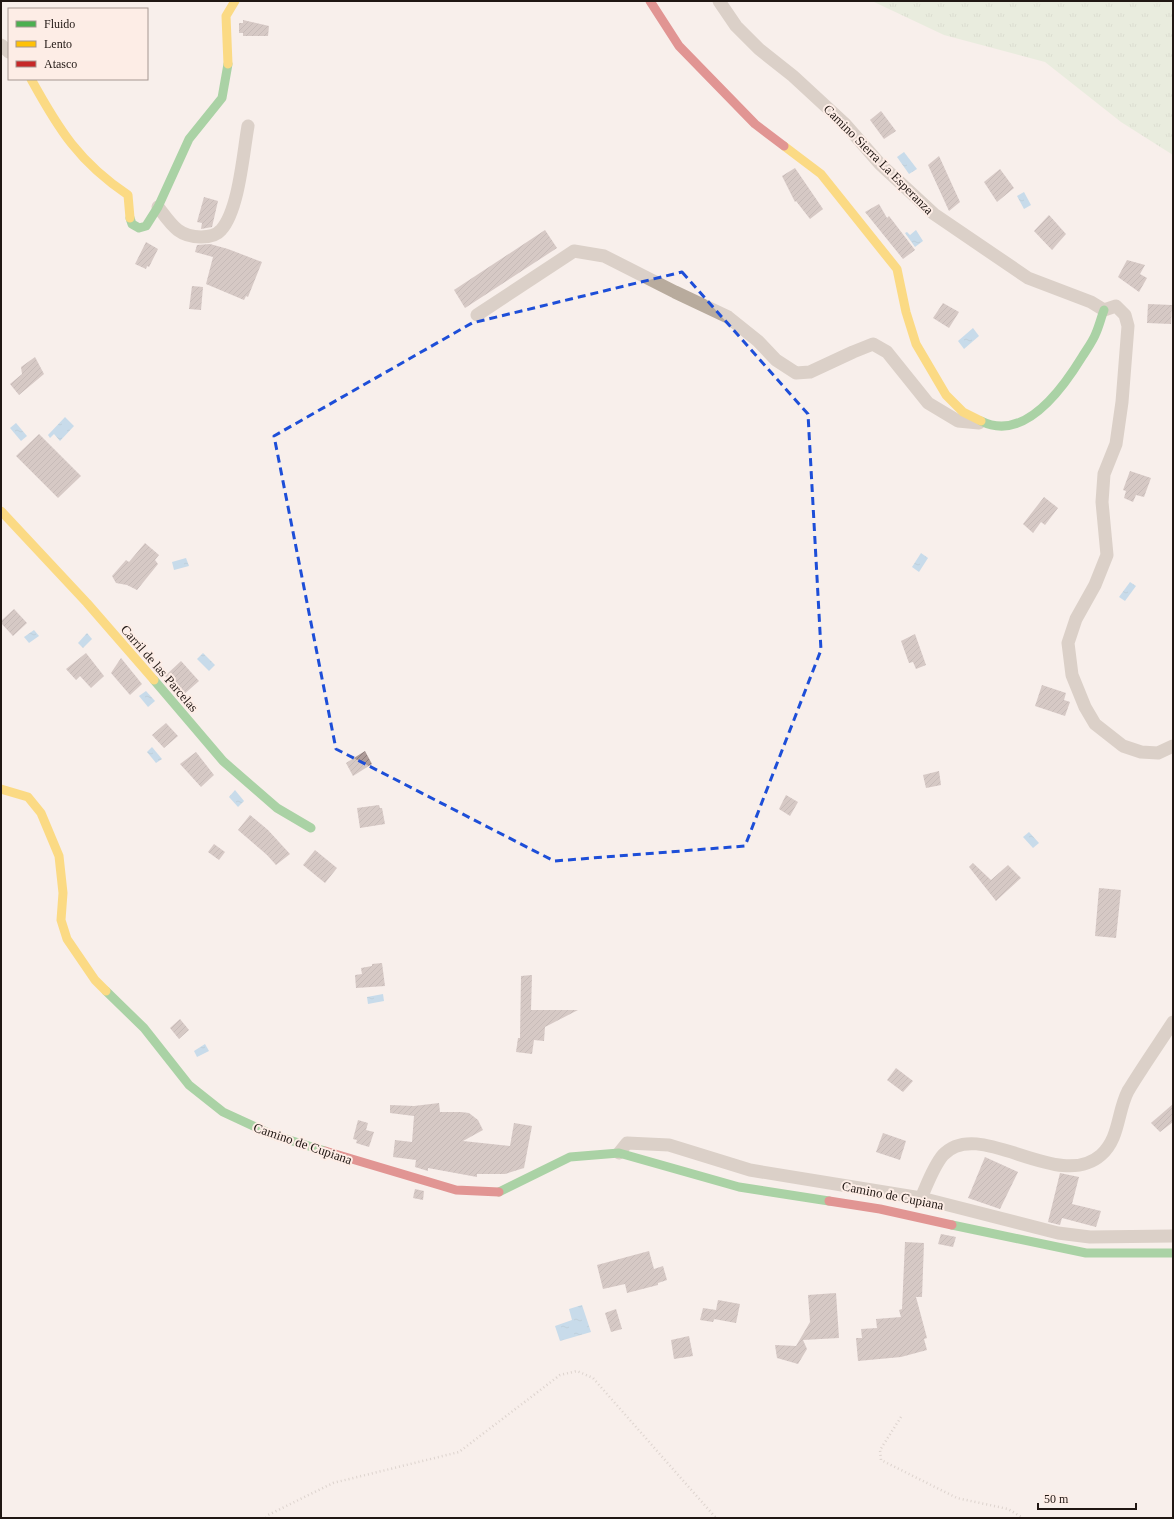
<svg xmlns="http://www.w3.org/2000/svg" width="1174" height="1519" font-family="Georgia,serif">
<style>
.grass{fill:url(#grass-tufts)}
.water{fill:url(#water-ripples)}
.building{fill:url(#building-hatch)}
.lines{fill:none;stroke-linecap:round;stroke-linejoin:round}
.path{stroke:#bcb2aa;stroke-width:2.5;stroke-dasharray:1 3;stroke-linecap:butt}
.street{stroke:#b8ab9d;stroke-width:13}
.fast{stroke:#4caf50;stroke-width:9}
.slow{stroke:#ffc107;stroke-width:9}
.jam{stroke:#c62828;stroke-width:9}
.marked{fill:none;stroke:#1d4ed8;stroke-width:3;stroke-dasharray:8 5;stroke-linejoin:round}
.labels{text-anchor:middle;stroke-width:4;stroke-linejoin:round;paint-order:stroke}
.street-label{font-size:13px;fill:#201713;stroke:#fdede6}
</style>
<defs>
<pattern id="grass-tufts" width="24" height="20" patternUnits="userSpaceOnUse"><rect width="24" height="20" fill="#d8e9ce"/><path d="M3 7l-1-3M5 7V3M7 7l1-3M15 17l-1-3M17 17v-4M19 17l1-3" fill="none" stroke="#b9c7b0"/></pattern>
<pattern id="water-ripples" width="26" height="14" patternUnits="userSpaceOnUse"><rect width="26" height="14" fill="#8ec4e8"/><path d="M2 4q2-2 4 0t4 0M15 11q2-2 4 0t4 0" fill="none" stroke="#7aa8c6"/></pattern>
<pattern id="building-hatch" width="6" height="6" patternUnits="userSpaceOnUse"><rect width="6" height="6" fill="#ae9b98"/><path d="M-1 1l2-2M0 6l6-6M5 7l2-2" fill="none" stroke="#8d7d7b"/></pattern>
</defs>
<rect width="100%" height="100%" fill="#f8efeb"/>
<polygon class="grass" points="872,1 1173,1 1173,155 1121,122 1045,62 944,35"/>
<g class="water">
<polygon points="904,152 917,169 909,174 897,157"/>
<polygon points="1024,192 1031,205 1024,209 1017,196"/>
<polygon points="916,230 923,241 915,247 905,233 907,232 910,235"/>
<polygon points="973,328 979,336 964,349 958,341"/>
<polygon points="65,417 74,426 60,441 54,434 50,438 48,435"/>
<polygon points="16,423 27,436 21,441 10,428"/>
<polygon points="921,553 928,558 919,572 912,567"/>
<polygon points="186,558 189,566 174,570 172,562"/>
<polygon points="1130,582 1136,586 1125,601 1119,597"/>
<polygon points="34,630 39,636 29,643 24,637"/>
<polygon points="87,633 92,639 83,648 78,643"/>
<polygon points="203,653 215,665 209,671 197,659"/>
<polygon points="146,691 155,701 148,707 139,696"/>
<polygon points="152,747 162,759 156,763 147,752"/>
<polygon points="235,790 244,801 238,807 229,797"/>
<polygon points="1029,832 1039,843 1033,848 1023,837"/>
<polygon points="383,994 384,1001 368,1004 367,997"/>
<polygon points="205,1044 209,1051 197,1057 194,1051"/>
<polygon points="582,1305 591,1332 560,1341 555,1326 572,1320 569,1309"/>
</g>
<g class="building">
<polygon points="243,20 269,26 268,36 243,36 243,33 239,33 239,23 243,23"/>
<polygon points="881,111 896,131 884,139 870,120"/>
<polygon points="939,156 960,202 949,211 928,165"/>
<polygon points="795,168 823,209 810,219 796,201 795,202 782,176"/>
<polygon points="1000,169 1014,188 997,202 984,182"/>
<polygon points="204,197 218,201 212,227 201,229 202,223 197,222"/>
<polygon points="879,204 887,218 889,216 915,250 903,259 865,212"/>
<polygon points="1049,215 1066,234 1052,250 1034,231"/>
<polygon points="545,230 557,248 465,308 454,290"/>
<polygon points="146,242 158,249 149,267 147,266 146,269 135,264"/>
<polygon points="210,244 228,249 262,262 248,297 246,296 244,300 206,284 213,257 195,252 197,245"/>
<polygon points="1127,260 1145,265 1140,274 1147,278 1139,292 1118,277"/>
<polygon points="192,286 203,287 201,310 189,309"/>
<polygon points="943,303 959,312 949,328 933,318"/>
<polygon points="1148,304 1172,305 1171,324 1147,323"/>
<polygon points="35,357 44,374 19,395 10,384 22,374 21,367"/>
<polygon points="39,434 81,476 58,498 16,456"/>
<polygon points="1130,471 1151,478 1144,497 1136,495 1133,502 1124,498 1126,491 1123,490"/>
<polygon points="1044,497 1058,508 1045,525 1041,522 1033,533 1023,524"/>
<polygon points="145,543 159,555 155,560 158,564 137,590 127,585 116,583 112,576 126,560 129,562"/>
<polygon points="14,609 27,623 13,636 1,623 1,621"/>
<polygon points="915,634 926,665 916,669 913,662 909,663 901,641"/>
<polygon points="86,653 104,676 91,688 80,676 76,680 66,669"/>
<polygon points="121,658 142,684 130,695 111,673"/>
<polygon points="181,661 199,681 182,696 165,676"/>
<polygon points="1042,685 1066,693 1064,700 1070,702 1065,716 1035,706"/>
<polygon points="166,723 178,736 164,748 152,735"/>
<polygon points="365,751 372,764 353,776 346,763"/>
<polygon points="196,752 214,775 201,787 180,764"/>
<polygon points="939,771 941,785 926,788 923,775"/>
<polygon points="786,795 798,802 790,816 779,809"/>
<polygon points="379,805 380,808 382,808 385,824 360,828 357,808"/>
<polygon points="250,815 268,830 290,854 276,865 267,855 238,830"/>
<polygon points="214,844 225,852 219,860 208,852"/>
<polygon points="315,850 337,868 325,883 303,865"/>
<polygon points="973,863 991,880 1008,865 1021,878 996,901 969,867"/>
<polygon points="1099,888 1121,890 1116,938 1095,936"/>
<polygon points="382,963 385,986 356,988 355,975 362,974 361,968 372,966 372,964"/>
<polygon points="532,975 531,1010 578,1010 545,1027 544,1041 534,1040 532,1054 516,1052 518,1038 520,1038 521,976"/>
<polygon points="180,1019 189,1030 179,1039 170,1028"/>
<polygon points="896,1068 913,1081 903,1092 887,1080"/>
<polygon points="439,1103 440,1112 461,1112 469,1113 478,1120 483,1130 463,1141 510,1146 514,1123 532,1126 524,1168 505,1174 477,1174 477,1177 428,1168 428,1171 415,1167 416,1160 393,1157 395,1140 412,1142 414,1116 390,1113 390,1105 414,1106"/>
<polygon points="1173,1104 1173,1122 1160,1132 1151,1123"/>
<polygon points="358,1120 368,1123 366,1130 374,1132 369,1147 356,1143 357,1140 353,1139"/>
<polygon points="883,1133 906,1141 900,1160 876,1152"/>
<polygon points="985,1157 1018,1172 1000,1209 968,1198"/>
<polygon points="1060,1173 1079,1177 1072,1204 1101,1211 1096,1227 1062,1218 1060,1225 1048,1222"/>
<polygon points="415,1189 424,1191 423,1200 413,1198"/>
<polygon points="941,1234 956,1237 953,1247 938,1244"/>
<polygon points="905,1242 924,1243 922,1297 916,1297 927,1338 924,1339 927,1350 901,1357 858,1361 856,1338 862,1338 861,1329 877,1328 876,1319 901,1317 899,1310 902,1309"/>
<polygon points="649,1251 654,1269 663,1266 667,1280 658,1283 658,1285 627,1293 625,1284 603,1289 597,1265"/>
<polygon points="836,1293 839,1338 803,1340 807,1349 798,1364 777,1358 775,1345 796,1346 810,1322 808,1295"/>
<polygon points="718,1300 740,1304 736,1323 714,1319 715,1317 713,1322 700,1320 703,1308 716,1310"/>
<polygon points="616,1309 622,1329 611,1332 605,1313"/>
<polygon points="689,1336 693,1356 674,1359 671,1340"/>
</g>
<g class="lines">
<g class="path">
<polyline points="901,1417 880,1450 881,1460 957,1498 1008,1509 1023,1518"/>
<polyline points="266,1518 268,1515 333,1483 459,1452 560,1375 577,1371 593,1378 716,1518"/>
</g>
<g class="street">
<polyline points="719,1 736,26 759,49 793,76 845,124 880,164 934,214 1028,278 1091,302 1104,310 1116,306 1125,315 1128,326 1122,402 1116,444 1104,474 1102,502 1107,555 1095,585 1076,619 1068,643 1072,675 1085,707 1095,724 1123,746 1141,752 1158,753 1173,746"/>
<polyline points="1,45 9,52"/>
<path d="M158,207C171,224 178,237 201,237C208,237 216,236 221,230C239,210 243,154 248,126"/>
<polyline points="477,315 574,251 604,256 675,292 728,317 758,341 776,360 796,373 810,372 853,352 873,344 887,352 928,403 958,421 979,423"/>
<polyline points="619,1153 627,1143 669,1145 750,1170 921,1198 1058,1233 1090,1237 1173,1236"/>
<path d="M921,1198C927,1185 933,1167 943,1155C979,1116 1058,1193 1101,1155C1120,1138 1117,1112 1128,1091C1142,1068 1158,1045 1173,1022"/>
</g>
<g class="fast">
<polyline points="130,218 132,224 139,228 146,226 158,207 189,139 222,98 228,64"/>
<path d="M981,421C1024,443 1063,388 1082,357C1087,349 1093,341 1096,333C1099,326 1101,318 1104,310"/>
<polyline points="154,680 223,761 277,808 311,828"/>
<polyline points="106,991 144,1028 189,1085 223,1112 273,1135 325,1151"/>
<polyline points="499,1192 570,1157 619,1153 739,1187 829,1201"/>
<polyline points="952,1225 1086,1253 1173,1253"/>
</g>
<g class="slow">
<polyline points="228,64 226,16 235,1"/>
<path d="M31,79C59,130 79,162 128,195L130,218"/>
<polyline points="784,146 821,174 897,269 906,312 916,344 946,395 963,412 981,421"/>
<polyline points="1,511 87,603 154,680"/>
<polyline points="1,789 28,797 41,813 59,856 63,893 61,920 67,939 95,980 106,991"/>
</g>
<g class="jam">
<polyline points="650,1 679,46 755,124 784,146"/>
<polyline points="325,1151 456,1190 499,1192"/>
<polyline points="829,1201 880,1209 952,1225"/>
</g>
</g>
<path d="M0 0H1174V1519H0ZM682,272L808,414L821,650L745,846L554,861L336,749L274,436L472,323Z" fill="#f8efeb" fill-opacity=".55" fill-rule="evenodd"/>
<path class="marked" d="M682,272L808,414L821,650L745,846L554,861L336,749L274,436L472,323Z"/>
<g class="labels">
<g class="street-label">
<text transform="translate(879 159) rotate(45)" y="5">Camino Sierra La Esperanza</text>
<text transform="translate(160 668) rotate(49)" y="5">Carril de las Parcelas</text>
<text transform="translate(303 1143) rotate(19)" y="5">Camino de Cupiana</text>
<text transform="translate(893 1195) rotate(11)" y="5">Camino de Cupiana</text>
</g>
</g>
<rect width="1174" height="1519" fill="none" stroke="#201713" stroke-width="4"/>
<rect x="8" y="8" width="140" height="72" fill="#fdede6" stroke="#a59792"/>
<rect x="16" y="21" width="20" height="6" fill="#4caf50" stroke="#a59792"/>
<text x="44" y="28" font-size="12" fill="#201713">Fluido</text>
<rect x="16" y="41" width="20" height="6" fill="#ffc107" stroke="#a59792"/>
<text x="44" y="48" font-size="12" fill="#201713">Lento</text>
<rect x="16" y="61" width="20" height="6" fill="#c62828" stroke="#a59792"/>
<text x="44" y="68" font-size="12" fill="#201713">Atasco</text>
<path d="M1038 1503v6h98v-6" fill="none" stroke="#201713" stroke-width="2"/>
<text x="1044" y="1503" font-size="12" fill="#201713" stroke="#fdede6" stroke-width="3" paint-order="stroke">50 m</text>
</svg>
